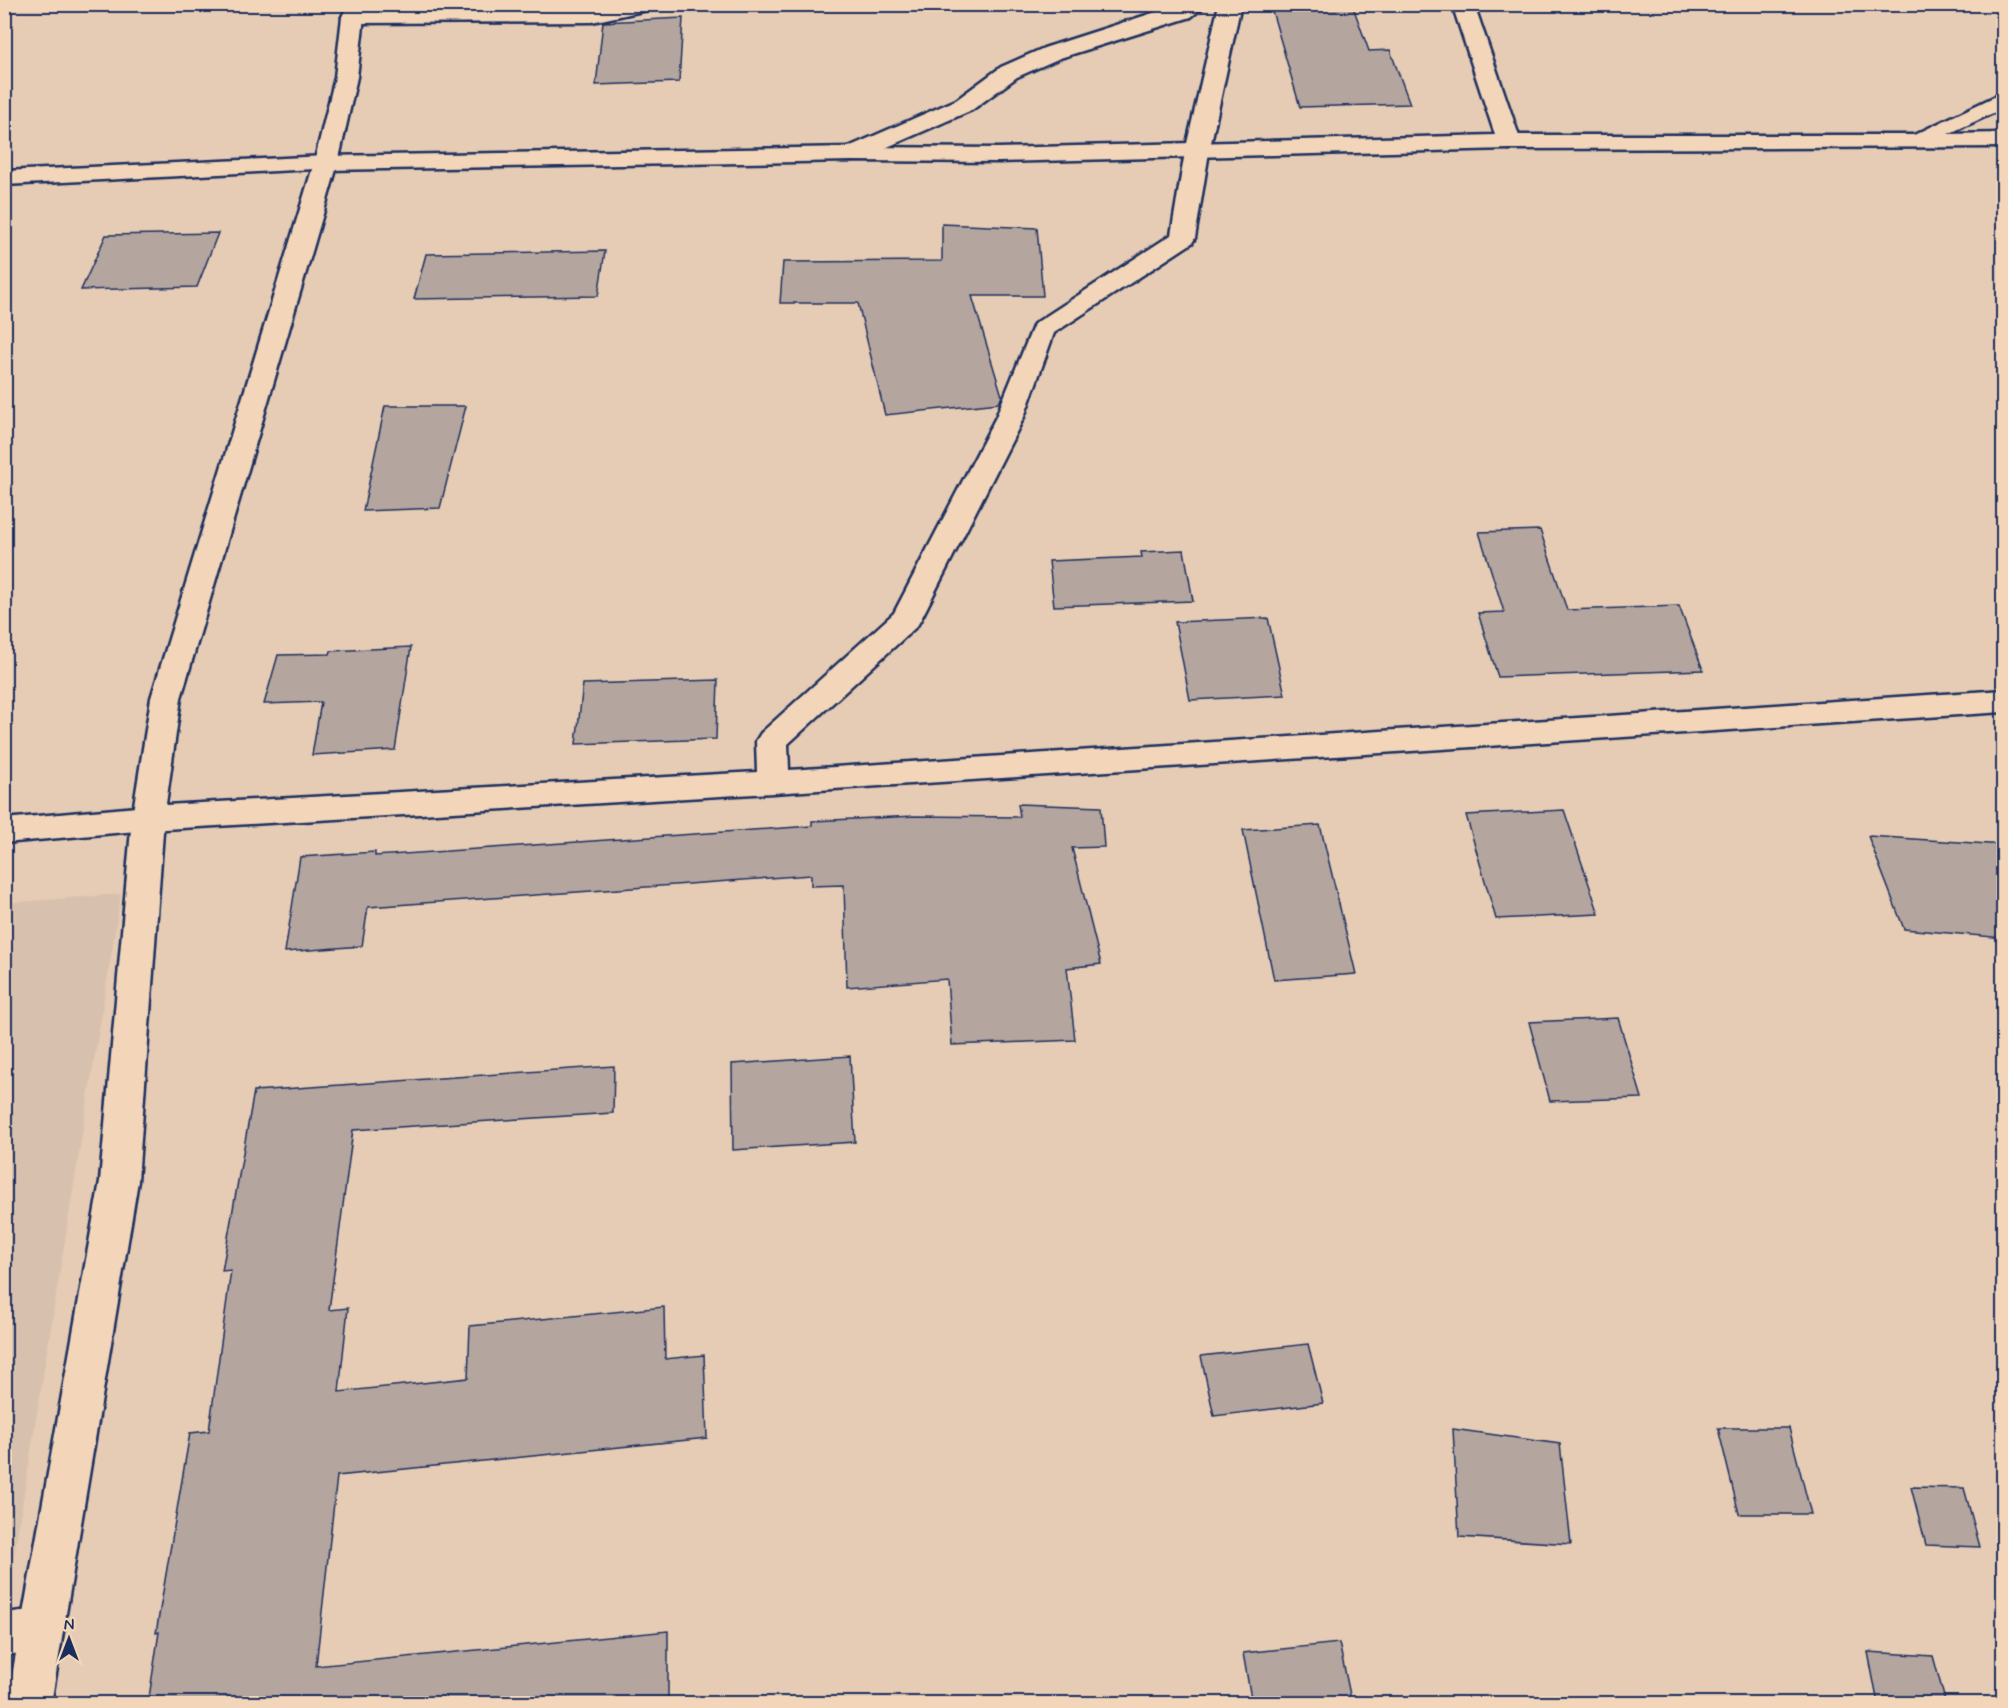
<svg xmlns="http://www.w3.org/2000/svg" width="2008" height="1708" font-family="Mynerve,sans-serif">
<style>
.built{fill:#d7c0ae}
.building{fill:#b4a59f;stroke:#1b2f5e;stroke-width:1.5}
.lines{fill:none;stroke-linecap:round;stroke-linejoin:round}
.minor-casing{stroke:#1b2f5e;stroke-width:5}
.tertiary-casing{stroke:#1b2f5e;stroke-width:5}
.secondary-casing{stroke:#1b2f5e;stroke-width:5}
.minor{fill:#f3d6b9;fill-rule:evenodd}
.tertiary{fill:#f3d6b9;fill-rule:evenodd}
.secondary{fill:#f3d6b9;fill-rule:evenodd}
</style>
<rect width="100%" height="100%" fill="#e6ccb4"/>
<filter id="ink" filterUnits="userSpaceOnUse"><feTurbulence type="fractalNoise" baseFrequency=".0167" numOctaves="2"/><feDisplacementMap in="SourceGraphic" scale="12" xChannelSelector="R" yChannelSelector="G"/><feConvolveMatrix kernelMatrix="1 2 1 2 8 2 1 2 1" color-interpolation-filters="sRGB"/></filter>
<g filter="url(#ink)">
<polygon class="built" points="121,894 8,1592 5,1592 5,903"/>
<g class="building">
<polygon points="1270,4 1352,4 1369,51 1390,50 1410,104 1300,107"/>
<polygon points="683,18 679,82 596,85 603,22"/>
<polygon points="942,224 1037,228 1043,296 972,296 1002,396 999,403 885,415 858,303 780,303 783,262 942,261"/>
<polygon points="218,233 197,287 81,290 106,235"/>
<polygon points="605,251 598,296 414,299 426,254"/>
<polygon points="385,406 466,406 440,508 363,511"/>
<polygon points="1540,530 1567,610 1679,606 1703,670 1498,677 1478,613 1504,612 1479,532"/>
<polygon points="1184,550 1193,601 1054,606 1049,561 1142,557 1141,552"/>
<polygon points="1268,618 1285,695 1190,700 1175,622"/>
<polygon points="411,647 395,750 312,755 321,702 264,704 278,655 330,654 331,651"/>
<polygon points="718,680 716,739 576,744 583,684"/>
<polygon points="1018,804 1101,807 1104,847 1072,848 1101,964 1067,968 1075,1040 952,1045 947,979 847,987 844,885 811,886 811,875 368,907 362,946 285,952 300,857 375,852 375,856 812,826 812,821 915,816 1020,817"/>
<polygon points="1564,810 1599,914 1496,919 1466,815"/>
<polygon points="1320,825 1356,974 1274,980 1243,830"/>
<polygon points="1868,836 2004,845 2004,938 1904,929"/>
<polygon points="1618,1018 1642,1098 1550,1101 1529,1022"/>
<polygon points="850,1056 855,1142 733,1150 732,1064"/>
<polygon points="614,1066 613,1113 353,1130 329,1310 348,1308 339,1392 468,1378 470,1326 664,1307 665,1359 704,1355 707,1438 337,1476 316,1666 668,1631 668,1704 148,1704 159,1632 156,1633 190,1433 209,1431 231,1270 222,1271 254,1091"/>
<polygon points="1308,1344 1323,1403 1214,1416 1201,1356"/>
<polygon points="1718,1428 1789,1428 1811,1514 1739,1514"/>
<polygon points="1453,1429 1560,1444 1571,1544 1459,1537"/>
<polygon points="1911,1487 1964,1488 1980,1547 1926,1545"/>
<polygon points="1339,1643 1352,1704 1252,1704 1243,1653"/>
<polygon points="1868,1652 1933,1656 1946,1704 1878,1704"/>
</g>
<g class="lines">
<g class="minor-casing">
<g id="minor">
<polygon points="614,4 654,4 652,9 592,22 353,23 345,22 342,17 345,12 353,11 592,10"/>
<polygon points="1181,4 1207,4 1191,17 1060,58 1017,77 972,110 860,159 852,161 844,159 840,154 844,149 956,100 1001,67 1044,48"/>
<polygon points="1219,4 1241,4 1209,152 1195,238 1192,243 1054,333 1024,417 921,619 917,626 788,744 789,770 2004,690 2004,712 773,793 148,830 4,843 4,819 148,806 757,772 756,741 761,733 894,613 996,417 1034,324 1171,235 1185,152"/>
<polygon points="2004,92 2004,108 1948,134 2004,133 2004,147 1509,149 1501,147 1497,142 1501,137 1509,135 1914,135"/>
<polygon points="326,156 334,158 338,163 334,168 4,185 4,171"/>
<polygon points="40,1609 55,1615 62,1630 55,1645 40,1651 4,1655 4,1613"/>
</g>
</g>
<g class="tertiary-casing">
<polygon id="tertiary" points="1452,4 1474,4 1521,142 1517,147 1509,149 999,162 852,161 326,170 318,168 314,163 318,158 326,156 852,147 999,148 1495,135"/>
</g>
<g class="secondary-casing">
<polygon id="secondary" points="348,4 369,4 364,17 357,77 338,163 181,698 164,818 138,1181 51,1704 7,1704 100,1181 132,818 151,698 314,163 335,77 342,17"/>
</g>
<use href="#minor" class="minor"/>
<use href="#tertiary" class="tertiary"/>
<use href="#secondary" class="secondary"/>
</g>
</g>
<rect width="2008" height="1708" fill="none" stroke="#f3d6b9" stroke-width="24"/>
<rect x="12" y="12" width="1984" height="1684" fill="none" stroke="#1b2f5e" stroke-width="2" filter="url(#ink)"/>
<g transform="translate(69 1639)" stroke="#f3d6b9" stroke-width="4.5" paint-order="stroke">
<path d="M0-4.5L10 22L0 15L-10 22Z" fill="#1b2f5e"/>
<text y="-9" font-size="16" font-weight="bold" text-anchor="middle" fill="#1b2f5e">N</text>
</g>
</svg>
